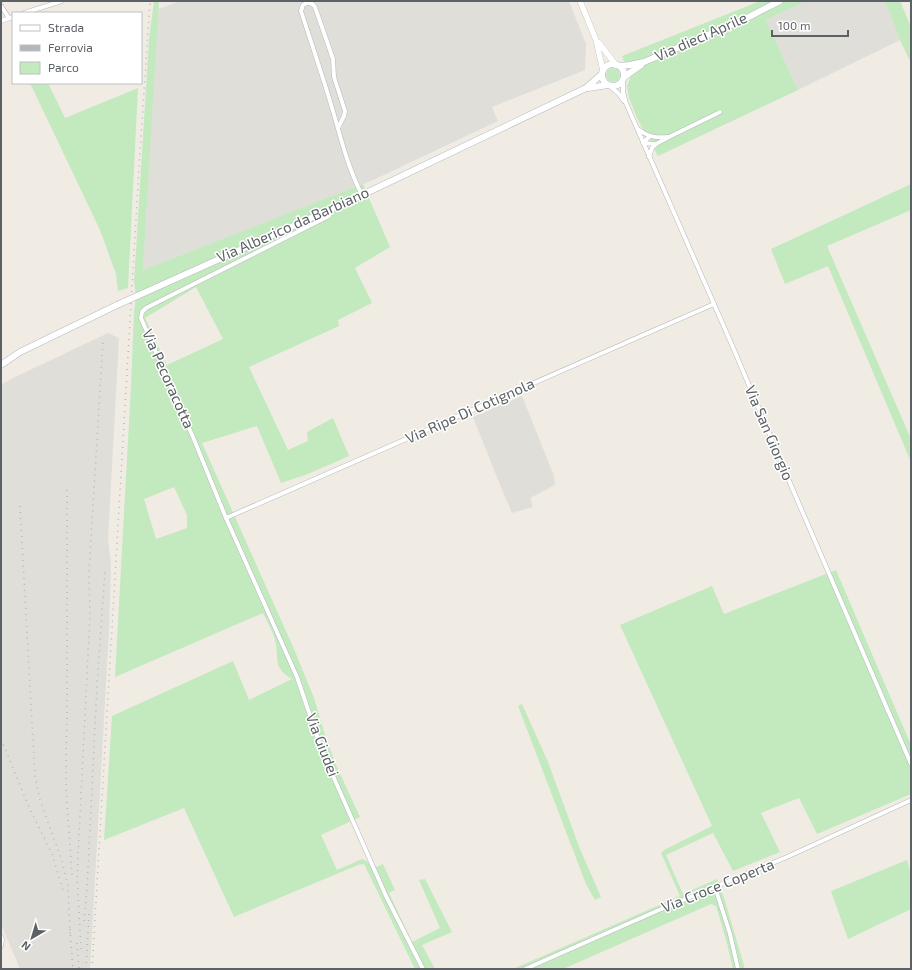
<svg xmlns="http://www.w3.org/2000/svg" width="912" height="970" font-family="'Exo 2',sans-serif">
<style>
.industrial{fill:#e0ded8}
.green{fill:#c3e9bf;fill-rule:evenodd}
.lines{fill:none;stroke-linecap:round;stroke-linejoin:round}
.minor-casing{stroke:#b5b8bc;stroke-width:5}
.tertiary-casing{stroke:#b5b8bc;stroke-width:6}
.secondary-casing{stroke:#b5babf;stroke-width:7}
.minor{stroke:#fff;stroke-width:4}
.tertiary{stroke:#fff;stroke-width:5.5}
.secondary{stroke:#fff;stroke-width:6}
.rail{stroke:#b5b6b7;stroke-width:1.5;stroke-dasharray:1 5;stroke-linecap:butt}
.secondary-bridge-casing{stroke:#b5babf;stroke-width:7;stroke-linecap:butt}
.secondary-bridge{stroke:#fff;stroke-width:6}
.labels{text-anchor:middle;stroke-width:3;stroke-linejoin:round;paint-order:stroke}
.street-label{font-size:15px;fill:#5c6166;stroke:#fff}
</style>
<rect width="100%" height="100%" fill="#f0ece4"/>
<g class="industrial">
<polygon points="181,1 569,1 586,44 585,70 492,107 498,121 371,181 143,270 158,9"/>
<polygon points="806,1 885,1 900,40 798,90 766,20"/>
<polygon points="108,333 119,338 108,539 111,564 109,631 90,969 20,969 1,924 1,385 13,378"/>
<polygon points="522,396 554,476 555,485 530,498 533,507 512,513 498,480 473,417"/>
</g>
<g class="green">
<path d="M154,1H159L143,270L363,184L390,247L355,268L372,303L338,320L339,326L249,367L288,450L308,441L307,432L333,418L349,456L308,474L281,483L257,426L202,443L294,649L314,698L325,735L336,765L360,817L321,835L337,870L362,859L367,861L372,869L383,864L395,890L389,893L412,942L440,928L419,880L425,879L452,932L422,945L435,969H415L364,864L358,865L234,917L184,808L104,840L112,716L233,661L249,700L292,679C271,666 280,659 275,640C273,631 267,622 263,613L115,677L131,386L134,312C136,301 136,293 134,282L149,39ZM196,287L223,339L167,365L145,318ZM174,487L187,515V528L156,539L144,499Z"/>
<polygon points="760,1 806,1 766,20 798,90 658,156 638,120 629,98 627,86 630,78 622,56"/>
<polygon points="885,1 900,1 911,27 911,63 900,40"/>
<circle cx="613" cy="75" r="7"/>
<polygon points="30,83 48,83 65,118 138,88 128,288 118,291 116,274 100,230"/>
<polygon points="911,184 911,210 827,246 911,439 911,462 828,266 785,284 771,249"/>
<polygon points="836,570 911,745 911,794 817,834 799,798 761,813 780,852 733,871 713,833 666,855 683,894 717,879 725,901 745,969 733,969 727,943 716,906 711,904 563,969 513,969 680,896 661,853 664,850 712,826 620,625 712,586 724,614"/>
<polygon points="522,704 548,762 580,849 601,897 595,900 586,884 518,706"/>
<polygon points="907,860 911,874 911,909 848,939 831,891"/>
</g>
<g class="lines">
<g class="minor-casing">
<g id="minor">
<polyline points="1,6 9,18"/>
<polyline points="24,13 62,1"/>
<polyline points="1,21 13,17"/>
<polyline points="623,80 623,92 626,103 735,352 790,483 911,764"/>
<polyline points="610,86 619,94 624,101"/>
<path d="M338,128L344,116L345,111L334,77L333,59L315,7C312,2 307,2 303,5L301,11C312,45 323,77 333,111C341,139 348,168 362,195"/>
<path d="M638,129C648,137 656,138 668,137"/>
<polyline points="650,136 643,143 656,144 669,137 720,112"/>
<polyline points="649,157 652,148 656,144"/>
<polyline points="334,207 329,216 146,308 142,312 141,318 193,437 226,518 297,677 322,751 333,776 386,896 423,969"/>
<polyline points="226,518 714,304"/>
<polyline points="715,887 730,934 738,969"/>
<polyline points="1,936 2,940 1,946"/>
<polyline points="525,969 659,910 787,857 911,800"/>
</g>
</g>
<g class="tertiary-casing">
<g id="tertiary">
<polyline points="580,1 596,40 603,71"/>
<polyline points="599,43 616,65"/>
</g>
</g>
<g class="secondary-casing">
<g id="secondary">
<circle cx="613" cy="75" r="11"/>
<polyline points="619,66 630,65 644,62 743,20 780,1"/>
<polyline points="624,77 641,65"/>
<polyline points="588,88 608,85"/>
<polyline points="137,296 362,195 586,88 602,74"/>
<polyline points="1,365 20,352 117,305"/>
</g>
</g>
<use href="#minor" class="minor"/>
<use href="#tertiary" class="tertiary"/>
<use href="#secondary" class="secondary"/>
<g class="rail">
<polyline points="67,490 67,715 66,755 66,788 72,875"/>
<polyline points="20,506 35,776 40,800 62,861 68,886 70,935"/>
<polyline points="1,739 29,807 52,854 64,894"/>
<polyline points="84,921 87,889 97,685 105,570"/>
<polyline points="70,929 73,969"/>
<polyline points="77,943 79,969"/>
<polyline points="81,949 77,876 90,614 89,572 103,340"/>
<polyline points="86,969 89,913"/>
<polyline points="92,969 139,168 150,1"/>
</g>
<g class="secondary-bridge-casing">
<polyline id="secondary-bridge" points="117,305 137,296"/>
</g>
<use href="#secondary-bridge" class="secondary-bridge"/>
</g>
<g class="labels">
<g class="street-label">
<text transform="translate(701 37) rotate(-24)" y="5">Via dieci Aprile</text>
<text transform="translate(293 225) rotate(-24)" y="5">Via Alberico da Barbiano</text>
<text transform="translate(168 379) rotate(66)" y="5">Via Pecoracotta</text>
<text transform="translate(470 411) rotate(-24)" y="5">Via Ripe Di Cotignola</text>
<text transform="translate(769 433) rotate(67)" y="5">Via San Giorgio</text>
<text transform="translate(322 745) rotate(69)" y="5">Via Giudei</text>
<text transform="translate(718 886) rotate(-22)" y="5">Via Croce Coperta</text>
</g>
</g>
<rect width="912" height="970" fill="none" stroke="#5c6166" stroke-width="4"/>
<rect x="12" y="12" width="130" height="72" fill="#ffffff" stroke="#bec0c2"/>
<rect x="20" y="25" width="20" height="6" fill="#ffffff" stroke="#bec0c2"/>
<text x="48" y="32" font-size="12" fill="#5c6166">Strada</text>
<rect x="20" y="45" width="20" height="6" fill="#b5b6b7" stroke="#bec0c2"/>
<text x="48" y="52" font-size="12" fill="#5c6166">Ferrovia</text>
<rect x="20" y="62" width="20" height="12" fill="#c3e9bf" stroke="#bec0c2"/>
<text x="48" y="72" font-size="12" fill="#5c6166">Parco</text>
<g transform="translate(32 938) rotate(218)" stroke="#ffffff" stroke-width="3" paint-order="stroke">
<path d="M0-3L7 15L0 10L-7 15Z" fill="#5c6166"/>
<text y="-6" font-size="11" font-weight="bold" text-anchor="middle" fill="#5c6166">N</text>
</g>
<path d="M772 30v6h76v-6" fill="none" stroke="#5c6166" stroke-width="2"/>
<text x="778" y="30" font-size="12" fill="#5c6166" stroke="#ffffff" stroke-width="3" paint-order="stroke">100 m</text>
</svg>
